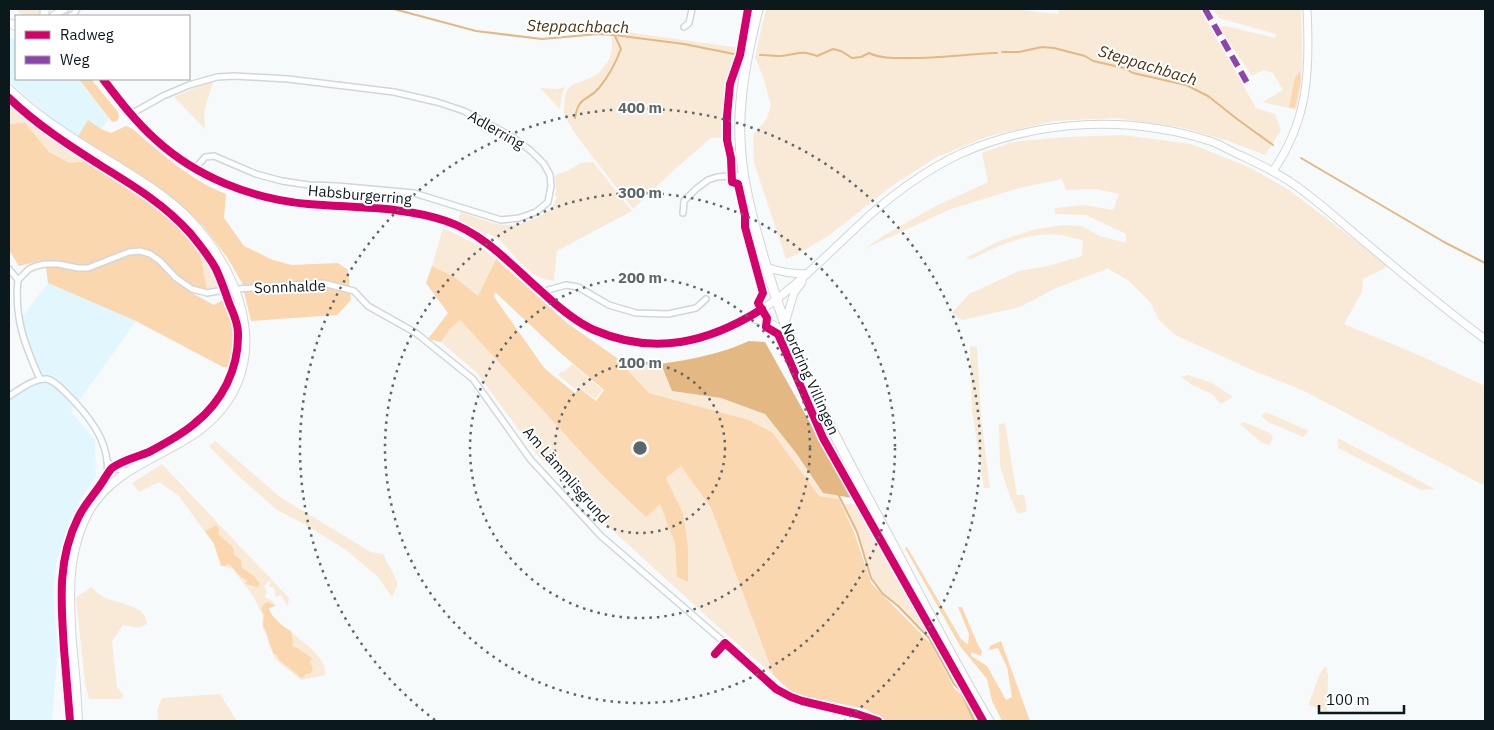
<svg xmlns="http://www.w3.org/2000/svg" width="1494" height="730" font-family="'IBM Plex Sans',sans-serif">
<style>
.built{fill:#e2f7fd}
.green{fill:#f9ead8}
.forest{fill:#fad7ae;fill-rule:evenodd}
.water{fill:#e3b883}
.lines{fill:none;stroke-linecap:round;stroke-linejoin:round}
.stream{stroke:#e3b883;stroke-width:2}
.minor-casing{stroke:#cfd7d9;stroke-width:8}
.tertiary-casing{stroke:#cfd7d9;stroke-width:9}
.secondary-casing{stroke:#cfd7d9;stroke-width:10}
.primary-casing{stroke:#cfd7d9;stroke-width:11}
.minor{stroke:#fefefe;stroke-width:5}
.tertiary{stroke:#fefefe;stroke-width:7}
.secondary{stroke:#fefefe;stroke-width:8}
.primary{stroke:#fefefe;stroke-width:9}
.quiet{stroke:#8e44ad;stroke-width:6;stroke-dasharray:12 6;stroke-linecap:butt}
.cycleway-casing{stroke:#fff;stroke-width:11}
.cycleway{stroke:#d6006c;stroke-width:8}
.ring{fill:none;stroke:#5d676a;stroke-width:2.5;stroke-dasharray:2.5 5}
.labels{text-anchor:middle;stroke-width:4;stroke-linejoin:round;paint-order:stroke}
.street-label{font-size:15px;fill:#0b181c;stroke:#fff}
.water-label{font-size:16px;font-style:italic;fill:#4b3110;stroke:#fff}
.centre{fill:#5d676a;stroke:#fff;stroke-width:2.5}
.ring-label{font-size:15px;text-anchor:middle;font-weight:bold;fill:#5d676a;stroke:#fff;stroke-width:4;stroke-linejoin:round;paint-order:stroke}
</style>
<rect width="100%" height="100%" fill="#f6fafb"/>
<g class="built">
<polygon points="9,37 16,40 16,79 79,79 109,119 101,129 77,138 62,127 23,94 9,80"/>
<polygon points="48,283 136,321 71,412 95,440 96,476 81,498 57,559 53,594 58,649 52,721 9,721 9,396 40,379 19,321"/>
</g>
<g class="green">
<polygon points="16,9 41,9 41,16 23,16"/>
<polygon points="766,9 1011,9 1058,14 1059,9 1200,9 1256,108 1275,114 1281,130 1265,155 1228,141 1184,128 1115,118 1055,121 989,136 937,157 896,183 828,236 796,255 786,259 754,163 753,135 767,118 771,105 763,77 755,57"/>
<path d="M1213,9H1301C1302,42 1305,77 1296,110L1263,102L1283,90L1273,73L1263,70L1252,76L1219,27L1226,26L1275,38L1276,34L1219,18Z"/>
<polygon points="612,30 740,48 729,85 725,120 725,137 711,138 675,169 633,209 576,135 564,115 564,104 566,92 570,86 590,78 600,72 609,60 612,50"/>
<polygon points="213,82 204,111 205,129 174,97 199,86"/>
<polygon points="565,87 562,95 560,109 540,88 557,89"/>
<polygon points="9,101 20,113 88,161 70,163 49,152 25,124 9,124"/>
<path d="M1123,135L1191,144L1251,168L1289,190L1389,266L1363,279L1362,292L1344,324L1421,356L1485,386V486L1302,390L1252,370L1175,335L1159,320L1150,302L1129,281L1107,268L1104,270L1056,288L1020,307L962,320L952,313L969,294L1019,271L1048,266L1082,256L1083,240C1075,239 1068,236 1060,235C1028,231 998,246 970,260L966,258L999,241L1036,229L1064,225L1082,226L1100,236L1126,243V234L1086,215L1055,214V208L1085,205L1113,210L1119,194L1096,189L1066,190L1062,179L1020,188L951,209L864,249L883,236L934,207L988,182L982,153L1012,142L1065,137Z"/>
<path d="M593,162L632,211L557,251L554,281C530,279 517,258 502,242C498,239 493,236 489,234L484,235L458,220L461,212C476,217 495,226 511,225C521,225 544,216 551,208C554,206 555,201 557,197L555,196L556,192L555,175L568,171L580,163Z"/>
<polygon points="443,228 478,245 496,259 478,296 456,278 432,266"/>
<polygon points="199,246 214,268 222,288 207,290"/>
<polygon points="460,320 604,477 646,516 660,504 675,544 677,577 683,513 666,478 681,465 711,508 774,676 715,624 611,529 538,456 477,373 441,342 450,329"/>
<polygon points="970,346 977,347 981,417 990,488 984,488 972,410"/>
<polygon points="618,358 661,364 672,391 721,398 765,414 796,453 823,493 838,496 839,499 819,496 773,433 749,420 649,393"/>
<polygon points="572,364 602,390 595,399 578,386 575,389 558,375 562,371 564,372"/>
<polygon points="1188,375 1212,383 1233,397 1221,404 1212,394 1192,385 1181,377"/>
<polygon points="1266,412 1309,431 1303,437 1268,422 1261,416"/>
<polygon points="1244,422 1270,433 1273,437 1270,445 1262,443 1240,424"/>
<polygon points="1005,423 1017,495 1024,495 1027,511 1018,514 1010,497 1000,466 999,424"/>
<polygon points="1338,438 1435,489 1421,490 1338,448"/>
<polygon points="215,441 280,497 371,552 383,554 397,581 397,587 392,597 377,576 346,550 306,525 277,510 235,473 209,446"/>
<path d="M162,464L289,598V600L287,606L281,595L276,597L275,595V591L273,587H269L271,583L269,581L264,586L267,591L266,593L265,597C269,599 274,601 275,606L269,608C270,625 331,651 325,675L301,680L275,659L262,625L263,616L253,596L233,569L221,566L213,543L179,496L159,482L139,492L132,483Z"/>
<polygon points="857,503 930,638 898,606 882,593 871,578 857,532 845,507 845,504"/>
<path d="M91,587C95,590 99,595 103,597C117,604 146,604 147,624L139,628L123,625L112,641L117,687L124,696L120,699H89L85,684L76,598Z"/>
<polygon points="1324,667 1327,668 1328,677 1327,712 1308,705 1320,674"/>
<polygon points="220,694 237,721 158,721 157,710 162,698"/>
</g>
<g class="forest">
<polygon points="1300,71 1301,80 1295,108 1289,107 1295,78"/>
<polygon points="79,79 91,79 118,112 119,117 117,121 112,122"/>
<path d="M88,120L101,129L111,133L126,126L133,129C162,154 190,180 226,194L224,218L244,246L273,260L292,265L338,263L348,270L351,300L337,315L251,321L242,283L227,257L202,225L167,196L77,138Z"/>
<polygon points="25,123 49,152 70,163 88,161 130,186 169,215 199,246 207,290 194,288 192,293 214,305 226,298 233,318 237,336 232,368 223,367 136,321 48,283 45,260 19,266 9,250 9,124"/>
<path d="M496,259L567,323L617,358L649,393L749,420L773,433L819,496L839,499L854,532L871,583L931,644L954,688L965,698L978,721H887L865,709L794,694L774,676L711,508L681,466L666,478L683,513L688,548V582L677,577L675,544L660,504L646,517L604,477L460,320L450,329L441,342L428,339L448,313L426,283L432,266L456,278L478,296ZM495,292L557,350L604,390L596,401L579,388L575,393L545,369L494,297Z"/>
<polygon points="216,525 219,529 218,534 233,547 234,555 241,560 242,568 254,576 260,584 257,587 246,584 247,580 241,577 229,564 225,566 221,565 214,543 205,531"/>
<polygon points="907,547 961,639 968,645 969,634 958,607 962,607 978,645 982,651 981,656 971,652 971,656 987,666 1006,700 1012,697 1007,667 998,648 989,650 990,646 1001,641 1030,721 1002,721 992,701 987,679 960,646 905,548"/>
<path d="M268,602L274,605L275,606L269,608C270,616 284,628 291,631L293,642L292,646L297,648L312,658L310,662L313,669L311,673L304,675L305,676L302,678L279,660L277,655L274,654L270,645L267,634L263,625L264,615L261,609L265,603Z"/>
</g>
<path class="water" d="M749,341L765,342L852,498L823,493L796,453L765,414L721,398L672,391L661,364C693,359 720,354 749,341Z"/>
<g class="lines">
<g class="stream">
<polyline points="394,9 476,31 542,39 598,34 614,35 684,44 734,54"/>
<polyline points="1002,52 1019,52 1042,47 1054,48 1085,56 1093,61 1124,68 1133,73 1186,85 1208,96 1237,119 1273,145"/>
<path d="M760,55C767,55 774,56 781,56C797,55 800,49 817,56L833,49L841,51L852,58L861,57L869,53C882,59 896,58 911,58C940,58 968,54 997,53"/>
<path d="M575,118C579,95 587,102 599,88C608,77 616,62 621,49L615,36"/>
<polyline points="1301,158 1444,242 1485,263"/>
<polyline points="838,494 857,532 871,578 882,593 898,606 929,638 954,684 961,691 974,721"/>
</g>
<g class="minor-casing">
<g id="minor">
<polyline points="57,14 66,9"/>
<polyline points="70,16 74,14 77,9"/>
<polyline points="684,27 689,23 692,9"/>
<polyline points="131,114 163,96 189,85 217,77 234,76 288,79 394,92 437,102 464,111 511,136 531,151 544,164 550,175 551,186 548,202 536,212 519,218 501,220 414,193 337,186 309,185 282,181 256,174 214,156 205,157 195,169"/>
<polyline points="683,213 684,201 696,189 708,180 717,177 743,175"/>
<polyline points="9,269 18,280"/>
<polyline points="541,292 566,285 578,287 609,305 636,313 668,314 696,308 706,299"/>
<path d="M40,379C25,346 14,318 18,280L29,269L36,266L45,264H58L78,268H88L129,252L140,251L150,254L160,261L176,278L192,289L207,293L224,290L323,283L354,291L368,306L416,333L473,379L530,459L601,536L725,643"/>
<path d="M9,396C19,390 34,378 47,379C55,381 62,389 68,395C95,422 115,450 105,490"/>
<path d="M107,461C114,468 118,471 127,471"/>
</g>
</g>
<g class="tertiary-casing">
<g id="tertiary">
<path d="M103,79C120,100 135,122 155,140C198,178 252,199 308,204C343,207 378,206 412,212C444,218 474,232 499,252C514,264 526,278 540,291C579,326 616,346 670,343C748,339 804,276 857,227C886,199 925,170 962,153C1041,119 1131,115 1213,142C1223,146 1232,152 1242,156C1259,164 1276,172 1292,183C1314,198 1334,216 1354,233C1397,269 1440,306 1485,339"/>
<path d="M1273,171C1309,119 1310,70 1307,9"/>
<path d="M766,267C780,272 792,274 807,274"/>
<path d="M749,317C759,321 769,321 777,327C782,330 786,335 789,339"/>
<polyline points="785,323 794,293 802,282"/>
</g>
</g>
<g class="secondary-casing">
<g id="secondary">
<polyline points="44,16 45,9"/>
<polyline points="54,16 57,14"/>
<polyline points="9,23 16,26"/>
<path d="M9,89C41,120 81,144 119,167C144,183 171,199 191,221C248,282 275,375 197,432C160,458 113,469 89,511C66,553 69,598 72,643C75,669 77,695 78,721"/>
</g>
</g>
<g class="primary-casing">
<path id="primary" d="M758,9C748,50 738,96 740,139C741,175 750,210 760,245C769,277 779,309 791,340C820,411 857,478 893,545C924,604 955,664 989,721"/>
</g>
<use href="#minor" class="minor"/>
<use href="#tertiary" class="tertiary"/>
<use href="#secondary" class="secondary"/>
<use href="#primary" class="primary"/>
<polyline class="quiet" points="1205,9 1249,86"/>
<g class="cycleway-casing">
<g id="cycleway">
<polyline points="748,9 740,55 730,84 727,116 727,140 731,158 732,182 738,184 745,215 745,227 763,293 758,303 767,318 766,327 778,334 823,438 983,721"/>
<path d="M103,79C119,100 135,121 155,139C196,177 252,199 308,204C354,208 402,206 446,221C485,234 512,266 542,292C557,306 574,321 594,330C654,356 708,343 762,309"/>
<path d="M9,98C37,125 70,146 103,167C134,186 165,205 190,233C199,244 209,256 216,269C221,280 225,291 229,303C233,313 238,322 238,333C239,369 222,402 194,424C181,435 164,444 149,452C137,457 123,460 112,468C107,473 105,479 101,484C93,496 84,505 78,518C57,560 61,603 64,649C66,673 68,697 70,721"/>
<polyline points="715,654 725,643 776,689 791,697 802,701 857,714 878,721"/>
</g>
</g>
<use href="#cycleway" class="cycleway"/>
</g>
<g class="ring">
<circle cx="640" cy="448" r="85"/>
<circle cx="640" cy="448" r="170"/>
<circle cx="640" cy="448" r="255"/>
<path d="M435 720A340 340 0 1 1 845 720"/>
</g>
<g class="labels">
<g class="street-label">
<text transform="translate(496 130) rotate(30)" y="5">Adlerring</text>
<text transform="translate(360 195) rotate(5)" y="5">Habsburgerring</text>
<text transform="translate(290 287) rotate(-2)" y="5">Sonnhalde</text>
<text transform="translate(810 379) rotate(66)" y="5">Nordring Villingen</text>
<text transform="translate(566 475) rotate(49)" y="5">Am Lämmlisgrund</text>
</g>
<g class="water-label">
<text transform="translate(578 26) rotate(1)" y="6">Steppachbach</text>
<text transform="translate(1148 65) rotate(17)" y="6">Steppachbach</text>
</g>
</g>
<circle cx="640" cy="448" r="8" class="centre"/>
<g class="ring-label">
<text x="640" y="113">400 m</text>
<text x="640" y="198">300 m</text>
<text x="640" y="283">200 m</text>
<text x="640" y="368">100 m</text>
</g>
<rect width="1494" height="730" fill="none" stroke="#0b181c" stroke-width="20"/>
<rect x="15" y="15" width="175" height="65" fill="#ffffff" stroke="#9da3a4"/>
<rect x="25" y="31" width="25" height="8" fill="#d6006c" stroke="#9da3a4"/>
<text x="60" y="40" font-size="15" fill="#0b181c">Radweg</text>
<rect x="25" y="56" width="25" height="8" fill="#8e44ad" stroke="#9da3a4"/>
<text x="60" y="65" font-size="15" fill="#0b181c">Weg</text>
<path d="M1319 705v8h85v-8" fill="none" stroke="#0b181c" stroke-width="2.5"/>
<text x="1326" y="705" font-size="15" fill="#0b181c" stroke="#ffffff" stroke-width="4" paint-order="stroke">100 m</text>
</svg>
